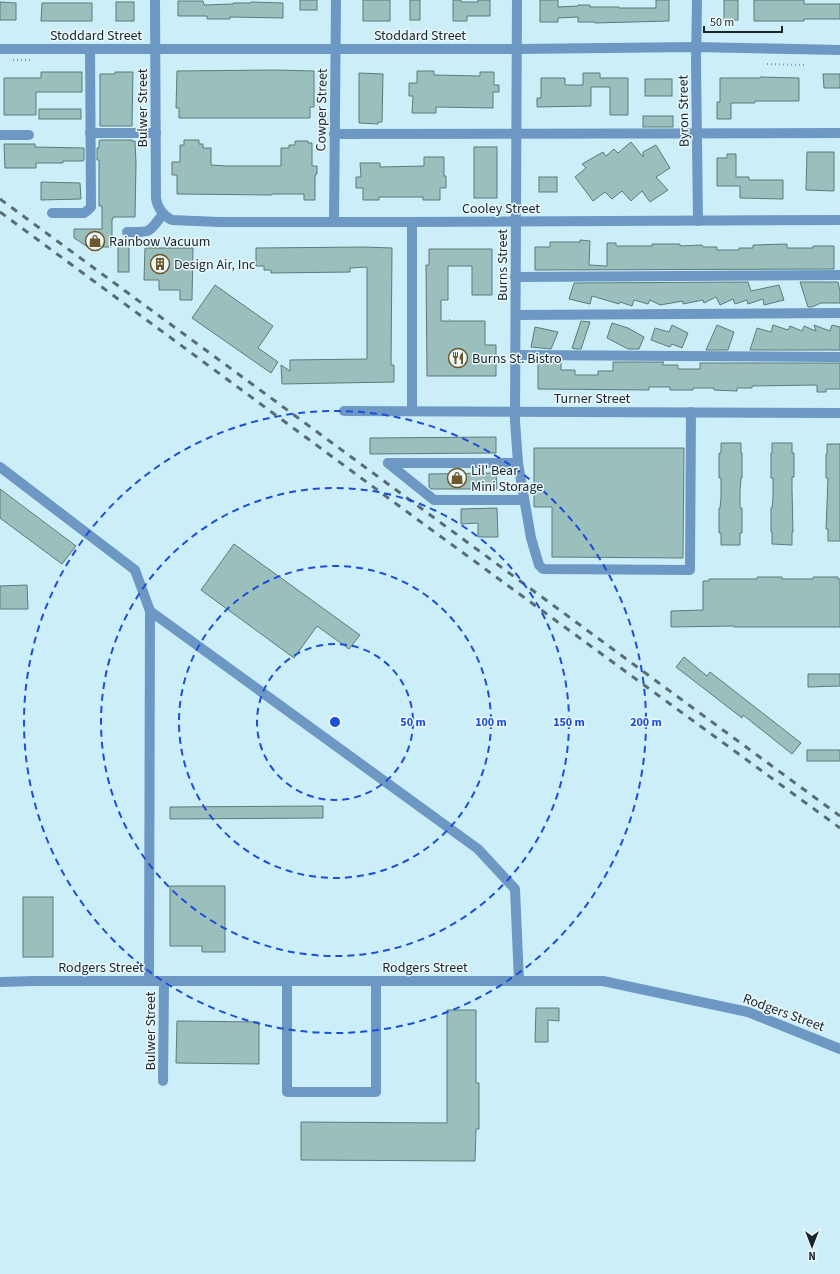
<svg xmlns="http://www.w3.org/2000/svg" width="840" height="1274" font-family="'Source Sans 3',sans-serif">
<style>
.building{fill:#9bbfbd;stroke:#5a7c7a}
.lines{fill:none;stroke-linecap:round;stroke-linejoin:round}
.path{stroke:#819ba3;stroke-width:2;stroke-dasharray:1 3;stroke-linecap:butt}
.minor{stroke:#6d98c3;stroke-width:10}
.rail{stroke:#586d73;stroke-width:3;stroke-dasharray:7 7;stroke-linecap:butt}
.ring{fill:none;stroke:#1d4ed8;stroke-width:2;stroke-dasharray:7 5}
.labels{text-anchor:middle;stroke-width:3;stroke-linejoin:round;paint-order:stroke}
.street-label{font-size:14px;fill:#182529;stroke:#eaf7fc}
.poi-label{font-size:14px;fill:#182529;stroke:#eaf7fc;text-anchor:start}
.centre{fill:#1d4ed8;stroke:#eaf7fc;stroke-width:2}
.ring-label{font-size:12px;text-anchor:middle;font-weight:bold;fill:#1d4ed8;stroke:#eaf7fc;stroke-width:3;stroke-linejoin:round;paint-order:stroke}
</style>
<rect width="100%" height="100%" fill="#cceef9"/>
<g class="building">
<rect x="300" y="0" width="17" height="10"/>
<rect x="363" y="0" width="27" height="21"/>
<rect x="410" y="0" width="10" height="20"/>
<polygon points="453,0 461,0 461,2 478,2 478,0 490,0 490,16 467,16 467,21 453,21"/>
<polygon points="540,0 558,0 558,7 578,6 578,5 590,5 590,7 619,7 619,8 656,8 656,0 669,0 669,21 595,23 595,22 578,22 578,17 558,18 558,22 540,22"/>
<rect x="724" y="0" width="14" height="20"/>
<polygon points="754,0 804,0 804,4 840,4 840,19 804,19 804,21 754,21"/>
<polygon points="178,1 203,1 204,5 233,4 233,3 251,3 251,2 283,3 283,18 230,17 230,19 207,19 207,16 178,16"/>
<polygon points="0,2 16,3 16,20 0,20"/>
<rect x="116" y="2" width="18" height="19"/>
<polygon points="42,3 92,3 92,21 41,21"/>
<polygon points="274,70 314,71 314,107 310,107 310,118 179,118 179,108 176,108 177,71"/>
<polygon points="417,71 434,71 434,75 480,76 480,72 494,72 494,85 499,85 499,92 493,92 493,108 436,107 436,113 412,113 413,96 409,96 409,83 417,83"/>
<polygon points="41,72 82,72 82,92 36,92 36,115 4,115 4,78 41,78"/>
<polygon points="115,72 133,72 132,126 100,126 100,74 115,74"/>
<polygon points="359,73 383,74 382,122 378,122 378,124 359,123"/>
<polygon points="583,73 600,73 600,78 628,78 628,115 610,115 610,87 591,87 591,106 537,107 537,98 541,98 541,78 565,78 565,85 583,85"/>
<polygon points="823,74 840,74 840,88 824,88"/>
<polygon points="760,77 799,78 799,101 755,101 755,103 731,103 731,119 717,119 717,102 720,102 720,78 760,78"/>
<rect x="645" y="79" width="27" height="17"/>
<rect x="39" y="109" width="42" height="10"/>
<rect x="643" y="116" width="30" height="11"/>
<polygon points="100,140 132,140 132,141 135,141 136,163 135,217 113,217 113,219 112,219 112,247 88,247 74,238 74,229 102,229 102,206 99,206 99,160 97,160 97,148 99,148 99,141"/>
<polygon points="184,140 199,140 199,144 203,144 203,148 211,148 211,165 227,166 281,166 281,148 289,148 289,145 295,145 295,141 308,141 308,143 312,143 312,166 317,166 317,174 316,174 315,177 315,200 304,200 304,194 272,194 272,195 177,194 177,175 172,175 172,162 180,162 180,145 184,145"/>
<polygon points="631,142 643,157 643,152 656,145 670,168 656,177 668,190 650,202 642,191 631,201 622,191 612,199 605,192 593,201 575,177 586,168 582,164 603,152 606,156 614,149 618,153"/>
<polygon points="4,144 35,144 35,147 84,148 84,160 83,161 63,161 63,163 36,163 36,168 5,168"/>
<rect x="474" y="147" width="23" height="51"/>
<polygon points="807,152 834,152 834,191 806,190"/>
<polygon points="727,154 736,154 736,177 749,177 749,180 783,180 783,199 740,198 740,186 717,186 717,158 727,158"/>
<polygon points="424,157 444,157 444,176 446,176 446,188 440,188 440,200 423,200 423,197 379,197 379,200 363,200 363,188 356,188 356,177 361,177 360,163 380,163 380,167 424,166"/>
<rect x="539" y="177" width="18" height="15"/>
<polygon points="41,182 80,183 81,199 41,200"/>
<polygon points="580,240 590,241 589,265 607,266 607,243 616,243 616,246 652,246 652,244 680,244 680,246 702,245 703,247 717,247 717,250 739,250 739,248 753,248 753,245 787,244 787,248 813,248 813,246 834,246 834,269 535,270 535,247 550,247 550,242 580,242"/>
<rect x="118" y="244" width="11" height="28"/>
<polygon points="365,247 392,248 391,365 394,365 394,382 282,384 281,365 290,371 290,360 367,359 367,267 350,268 350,272 271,273 271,270 264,270 264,266 256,266 256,248"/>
<polygon points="145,248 193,248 192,300 180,300 180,290 159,290 159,280 144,280"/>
<polygon points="429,249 492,249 492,295 472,295 472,266 448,266 448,300 441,300 441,321 485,321 485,345 496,345 496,376 427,376 426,265 429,265"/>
<polygon points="748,282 751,291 779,285 784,300 764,305 763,299 748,304 747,300 735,304 733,299 720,305 716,297 704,303 703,300 683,304 683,301 660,305 650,300 648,304 634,300 632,306 620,302 619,304 592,296 590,304 569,299 574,283"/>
<polygon points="800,282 838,282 840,291 840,303 821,303 812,307 808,307"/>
<polygon points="215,285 273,326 258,348 278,362 271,373 192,318"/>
<polygon points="581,321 590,322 581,349 576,349 572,348"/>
<polygon points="612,323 628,328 644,337 639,349 628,349 607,338"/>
<polygon points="672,325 688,333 682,348 672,344 670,347 651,340 655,328 669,332"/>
<polygon points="717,325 734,332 728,350 706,350"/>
<polygon points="773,325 788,330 790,326 802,331 804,326 816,331 814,325 830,331 832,325 840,327 840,350 750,350 757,328 771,332"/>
<polygon points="535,327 558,332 551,349 531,347"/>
<polygon points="538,362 561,362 561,370 575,370 575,375 598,375 598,371 613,371 613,362 664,362 662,365 678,365 678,369 700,369 700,363 840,363 840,389 826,389 826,392 817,392 817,385 752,386 752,388 737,388 737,391 714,390 714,388 693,388 693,390 670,390 670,387 649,387 649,390 538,389"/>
<polygon points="496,437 496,453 370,454 370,438"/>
<polygon points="721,443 741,443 741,453 742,453 742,478 741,478 740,490 740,508 742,508 742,533 740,533 740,545 721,545 721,533 719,533 719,508 720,508 721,498 721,478 719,478 719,453 721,453"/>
<polygon points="772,443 792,443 792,453 794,453 794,477 792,477 792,490 793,532 792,532 792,545 772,544 772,532 771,532 771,508 772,508 773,498 773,478 771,478 771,453 772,453"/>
<polygon points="827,444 840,444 840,541 828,541 828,529 826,529 828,478 826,478 826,454 827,454"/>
<polygon points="534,448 684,448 683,558 552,557 552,507 534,507"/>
<polygon points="496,473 497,489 431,489 429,487 429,474"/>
<polygon points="0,489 76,546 62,564 0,518"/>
<polygon points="497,508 498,537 478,537 478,523 461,524 461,509"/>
<polygon points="234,544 360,635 349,649 317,626 294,658 201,590"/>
<polygon points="757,577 782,577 782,579 813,579 813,577 838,577 838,579 840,579 840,627 734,627 734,626 671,627 671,611 703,610 703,581 709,581 709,579 757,579"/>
<polygon points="27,585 28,609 0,609 0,586"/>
<polygon points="684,657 707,676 710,672 801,743 792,754 743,715 742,718 676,667"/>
<polygon points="808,674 840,674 840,686 808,687"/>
<rect x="807" y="750" width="33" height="11"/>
<polygon points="323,806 323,818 170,819 170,807"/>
<polygon points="170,886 225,886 225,952 202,952 202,946 170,946"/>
<rect x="23" y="897" width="30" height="60"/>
<polygon points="536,1008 559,1008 559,1021 548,1020 548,1042 535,1042"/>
<polygon points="447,1010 476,1010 476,1083 479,1083 479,1129 476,1129 475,1161 301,1160 301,1122 447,1123"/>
<polygon points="177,1021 259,1022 259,1064 176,1063"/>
</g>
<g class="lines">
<g class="path">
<polyline points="13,60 30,60"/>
<polyline points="767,64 805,65"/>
<polyline points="449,320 451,320"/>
</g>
<g class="minor">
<path d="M155,0L156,198C157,207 163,216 172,220L219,222H412L840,220"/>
<polyline points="517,0 515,421 518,463 531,538 539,565 543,569 690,570 691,412"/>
<polyline points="697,0 696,63 698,221"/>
<polyline points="0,49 518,49 696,47 840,50"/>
<polyline points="90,133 156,133"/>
<polyline points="334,134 840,133"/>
<polyline points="0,135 29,135"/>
<polyline points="52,213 84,213 88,210 91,207 90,49"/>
<path d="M334,222C334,148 335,74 336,0"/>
<path d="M127,232C153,232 148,233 163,214"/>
<polyline points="515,277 840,275"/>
<polyline points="516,315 840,313"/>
<polyline points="516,355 840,357"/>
<polyline points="344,411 840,413"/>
<polyline points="412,411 412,222"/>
<polyline points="388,463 434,500 524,500"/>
<polyline points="388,463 518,463"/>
<polyline points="0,467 135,570 150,611 478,849 515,889 519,981"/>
<polyline points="149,981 150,611"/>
<polyline points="287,981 287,1092 376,1092 376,981"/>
<polyline points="0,982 34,981 603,981 748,1012 840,1049"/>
<polyline points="163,1081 164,981"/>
</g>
<g class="rail">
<polyline points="0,199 840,816"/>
<polyline points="0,212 429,528 840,828"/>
</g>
</g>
<g class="ring">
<circle cx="335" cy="722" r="78"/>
<circle cx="335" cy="722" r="156"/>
<circle cx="335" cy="722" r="234"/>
<circle cx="335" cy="722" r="311"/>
</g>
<defs>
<g id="shop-ring" transform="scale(1)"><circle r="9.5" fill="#eaf7fc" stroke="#6f5727" stroke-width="1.5"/><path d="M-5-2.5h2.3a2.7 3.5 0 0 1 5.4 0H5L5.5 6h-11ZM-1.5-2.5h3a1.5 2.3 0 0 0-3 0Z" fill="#6f5727"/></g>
<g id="building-ring" transform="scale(1)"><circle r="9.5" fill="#eaf7fc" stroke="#6f5727" stroke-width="1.5"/><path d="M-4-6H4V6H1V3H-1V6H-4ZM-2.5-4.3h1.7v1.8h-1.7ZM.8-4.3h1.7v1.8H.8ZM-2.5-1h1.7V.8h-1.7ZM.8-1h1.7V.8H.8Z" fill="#6f5727"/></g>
<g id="restaurant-ring" transform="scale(1)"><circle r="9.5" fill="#eaf7fc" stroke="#6f5727" stroke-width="1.5"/><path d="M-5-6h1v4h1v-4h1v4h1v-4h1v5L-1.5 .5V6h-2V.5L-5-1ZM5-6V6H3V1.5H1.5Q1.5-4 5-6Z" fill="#6f5727"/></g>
</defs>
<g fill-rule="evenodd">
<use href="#shop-ring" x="95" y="241"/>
<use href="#building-ring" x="160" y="264"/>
<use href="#restaurant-ring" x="458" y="358"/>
<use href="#shop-ring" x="457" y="478"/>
</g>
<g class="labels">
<g class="street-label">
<text x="96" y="40">Stoddard Street</text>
<text x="420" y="40">Stoddard Street</text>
<text transform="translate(142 108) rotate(-90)" y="5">Bulwer Street</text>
<text transform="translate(321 110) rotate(-89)" y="5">Cowper Street</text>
<text transform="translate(683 111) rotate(-91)" y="5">Byron Street</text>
<text x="501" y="213">Cooley Street</text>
<text transform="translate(502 265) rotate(-90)" y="5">Burns Street</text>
<text x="592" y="403">Turner Street</text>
<text x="101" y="972">Rodgers Street</text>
<text x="425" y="972">Rodgers Street</text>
<text transform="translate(784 1012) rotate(20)" y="5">Rodgers Street</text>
<text transform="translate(150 1031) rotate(-90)" y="5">Bulwer Street</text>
</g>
<g class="poi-label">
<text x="109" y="246">Rainbow Vacuum</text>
<text x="174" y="269">Design Air, Inc</text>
<text x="472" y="363">Burns St. Bistro</text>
<text x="471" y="475">Lil' Bear<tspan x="471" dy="16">Mini Storage</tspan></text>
</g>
</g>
<circle cx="335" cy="722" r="6" class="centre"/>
<g class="ring-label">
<text x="413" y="726">50 m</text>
<text x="491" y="726">100 m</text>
<text x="569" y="726">150 m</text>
<text x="646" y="726">200 m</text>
</g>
<g transform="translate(812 1246) rotate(180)" stroke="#eaf7fc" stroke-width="3" paint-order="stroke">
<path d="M0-3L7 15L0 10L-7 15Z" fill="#182529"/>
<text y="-6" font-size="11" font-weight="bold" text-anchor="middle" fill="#182529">N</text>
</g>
<path d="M704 26v6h78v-6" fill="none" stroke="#182529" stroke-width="2"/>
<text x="710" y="26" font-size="12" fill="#182529" stroke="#eaf7fc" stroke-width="3" paint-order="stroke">50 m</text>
</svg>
